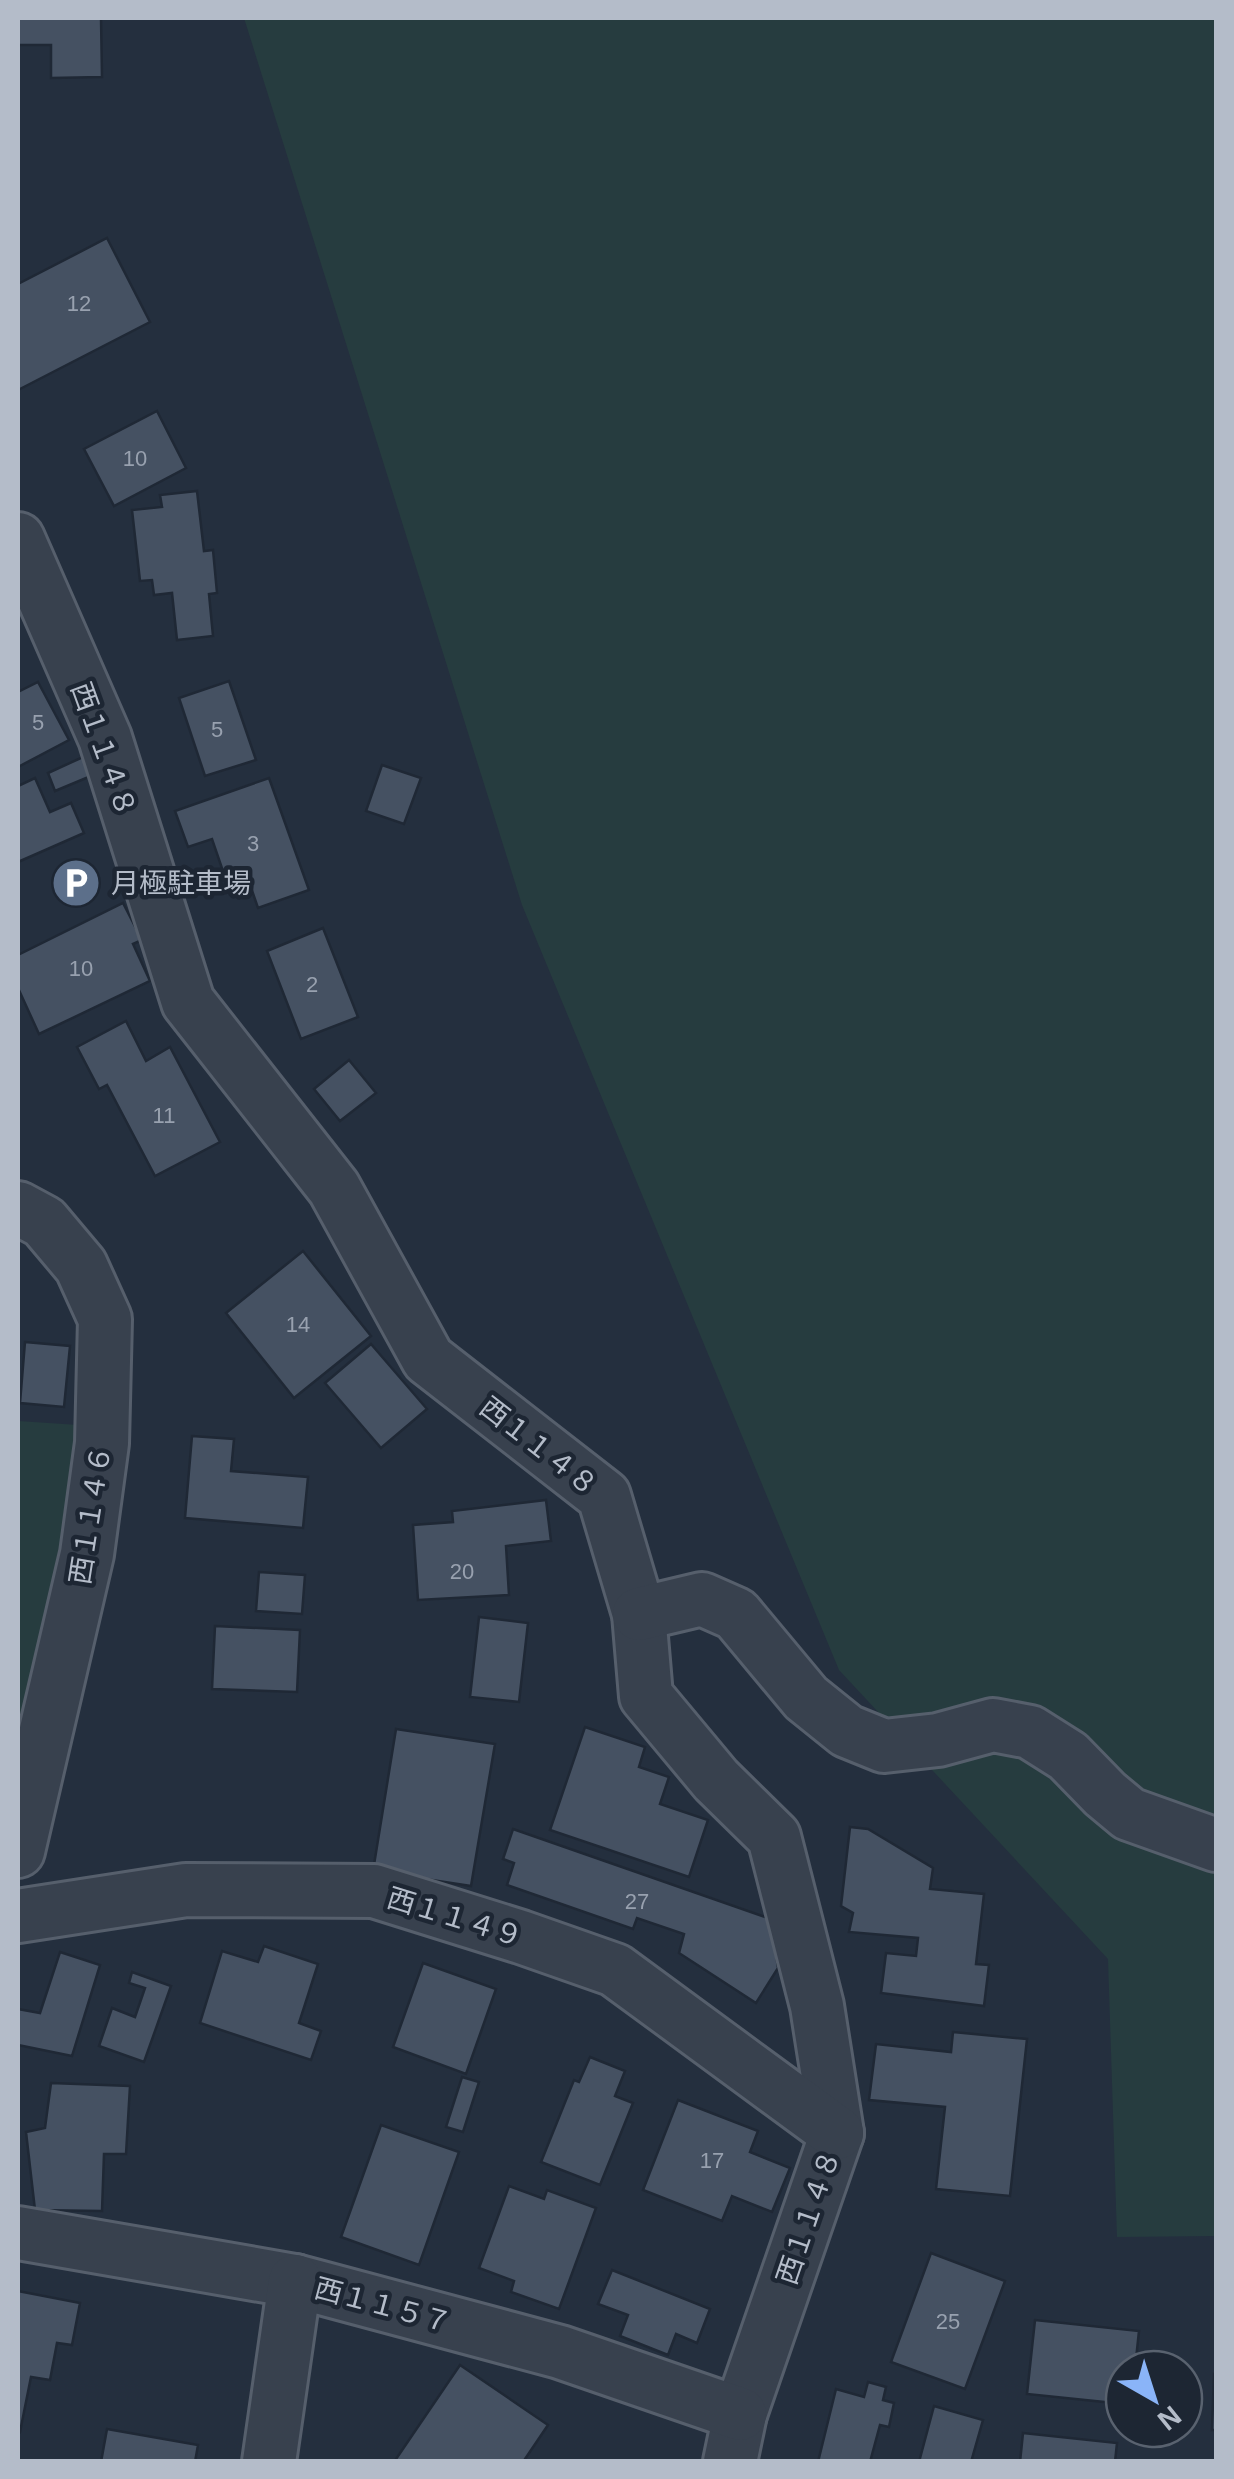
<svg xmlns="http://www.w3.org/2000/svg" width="1234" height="2479" font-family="Arial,'Noto Sans JP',sans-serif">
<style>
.green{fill:#263c3f}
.building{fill:#455162;stroke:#1f2835;stroke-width:2.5}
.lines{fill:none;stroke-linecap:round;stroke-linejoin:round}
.minor-casing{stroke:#565f6c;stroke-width:58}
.minor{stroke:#38414e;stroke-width:52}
.labels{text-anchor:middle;stroke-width:9;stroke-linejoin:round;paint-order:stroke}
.number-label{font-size:22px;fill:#98a1af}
.street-label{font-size:28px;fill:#b4bcc9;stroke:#1d2633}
.poi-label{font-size:28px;fill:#b4bcc9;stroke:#1d2633;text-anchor:start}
</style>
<rect width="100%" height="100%" fill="#242f3e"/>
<g class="green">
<polygon points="244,18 1216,18 1216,2236 1117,2237 1108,1959 839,1670 522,905"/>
<polygon points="18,1421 78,1425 78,1499 18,1724"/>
</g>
<g class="building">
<polygon points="18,18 101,18 102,77 51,78 51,45 18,45"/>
<polygon points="107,238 150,322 18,390 18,284"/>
<polygon points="157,411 186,468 114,506 84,449"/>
<polygon points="197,491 204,551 213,550 217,593 209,594 213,636 177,640 172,593 154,595 152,580 140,581 132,510 162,507 160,495"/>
<polygon points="229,681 256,760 205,776 179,698"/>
<polygon points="38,682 69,740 18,767 18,692"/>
<polygon points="83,757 91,776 55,791 48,773"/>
<polygon points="382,765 421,778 404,824 366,811"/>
<polygon points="35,778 50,812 71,803 84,833 18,862 18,786"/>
<polygon points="269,778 309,890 258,908 246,873 226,880 212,839 188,847 175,811"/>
<polygon points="123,903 142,940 133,944 150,981 39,1034 18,988 18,955"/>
<polygon points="323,928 358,1017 301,1039 267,951"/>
<polygon points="126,1021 146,1061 170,1047 220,1142 155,1176 107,1085 99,1089 77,1047"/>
<polygon points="349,1060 376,1093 340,1121 314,1089"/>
<polygon points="303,1251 371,1336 294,1398 226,1313"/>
<polygon points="25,1342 70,1346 64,1407 20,1403"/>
<polygon points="371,1344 427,1409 381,1448 325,1383"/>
<polygon points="192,1436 234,1439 231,1471 308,1477 303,1528 185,1518"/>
<polygon points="546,1500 551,1541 506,1546 509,1595 418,1600 413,1525 453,1522 452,1511"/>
<polygon points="259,1572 305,1575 302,1614 256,1611"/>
<polygon points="479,1617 528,1623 519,1702 470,1697"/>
<polygon points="215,1626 300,1630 297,1692 212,1689"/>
<polygon points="585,1727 645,1747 639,1767 669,1777 660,1804 708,1820 689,1877 550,1830"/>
<polygon points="396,1729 495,1744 471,1886 373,1871"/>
<polygon points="850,1827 868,1829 933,1868 930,1889 984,1894 976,1964 989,1965 984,2006 881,1993 886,1953 916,1956 918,1938 849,1932 853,1913 841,1906"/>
<polygon points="513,1829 771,1919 778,1968 756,2003 679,1953 684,1934 637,1918 633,1929 507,1885 514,1863 503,1859"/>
<polygon points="264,1946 318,1964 299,2023 321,2031 311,2060 200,2023 222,1951 258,1962"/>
<polygon points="60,1952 100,1965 72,2056 18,2045 18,2009 40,2013"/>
<polygon points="423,1963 496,1989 466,2074 393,2047"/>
<polygon points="132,1972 171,1986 144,2062 99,2046 112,2008 135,2017 145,1988 129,1983"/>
<polygon points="953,2032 1027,2039 1010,2196 936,2189 945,2107 869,2100 876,2044 951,2052"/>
<polygon points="590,2057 625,2071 615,2096 633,2103 600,2185 541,2162 574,2080 579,2082"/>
<polygon points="462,2077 479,2082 463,2132 446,2127"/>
<polygon points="51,2083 130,2086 126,2154 104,2154 102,2211 35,2210 26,2132 45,2128"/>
<polygon points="678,2100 758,2131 750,2152 790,2168 772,2212 732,2196 722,2221 643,2190"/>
<polygon points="381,2125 459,2152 419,2265 341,2237"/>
<polygon points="509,2186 544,2199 547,2190 596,2208 559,2309 511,2292 514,2281 479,2268"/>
<polygon points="931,2253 1005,2281 965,2389 891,2362"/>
<polygon points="612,2270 710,2309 697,2343 676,2334 668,2355 620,2336 628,2315 598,2304"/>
<polygon points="18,2291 80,2303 72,2345 57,2343 50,2380 31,2377 20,2432 18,2431"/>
<polygon points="1035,2320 1139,2331 1135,2369 1124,2369 1124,2404 1027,2394"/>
<polygon points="460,2365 548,2425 523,2462 394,2462"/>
<polygon points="1214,2374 1216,2374 1216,2430 1212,2430"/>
<polygon points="868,2382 886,2387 883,2400 894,2403 889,2427 880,2425 870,2462 818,2462 836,2389 864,2397"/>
<polygon points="934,2406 983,2420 971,2462 919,2462"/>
<polygon points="107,2429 198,2445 195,2462 101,2462"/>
<polygon points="1023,2433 1117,2443 1115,2462 1020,2462"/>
</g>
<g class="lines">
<g class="minor-casing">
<g id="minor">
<polyline points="18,539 105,738 188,1002 334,1188 428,1359 604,1496 639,1614 646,1696 716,1780 774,1837 817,2006 837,2133 740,2414 730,2462"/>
<polyline points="18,1208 44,1222 81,1266 105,1319 102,1443 87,1554 18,1851"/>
<polyline points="639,1614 702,1599 736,1614 806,1698 847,1731 884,1746 938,1740 993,1725 1030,1732 1068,1756 1105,1794 1129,1814 1216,1845"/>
<polyline points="18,1916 186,1890 374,1891 521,1937 615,1970 837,2133"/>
<polyline points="18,2233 295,2281 560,2352 740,2414"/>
<polyline points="269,2462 295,2281"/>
</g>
</g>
<use href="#minor" class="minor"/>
</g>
<defs>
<g id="parking-disc" transform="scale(2.5)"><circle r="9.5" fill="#5c6f8a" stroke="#1d2633"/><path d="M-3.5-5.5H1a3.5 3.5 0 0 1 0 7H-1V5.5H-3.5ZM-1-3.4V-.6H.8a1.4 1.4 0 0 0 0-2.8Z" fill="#fff"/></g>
</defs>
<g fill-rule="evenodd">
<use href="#parking-disc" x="76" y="883"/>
</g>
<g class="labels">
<g class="number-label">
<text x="79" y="311">12</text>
<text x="135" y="466">10</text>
<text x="38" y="730">5</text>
<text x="217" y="737">5</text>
<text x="253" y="851">3</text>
<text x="81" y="976">10</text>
<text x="312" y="992">2</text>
<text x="164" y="1123">11</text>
<text x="298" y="1332">14</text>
<text x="462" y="1579">20</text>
<text x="637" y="1909">27</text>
<text x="712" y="2168">17</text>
<text x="948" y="2329">25</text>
</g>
<g class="street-label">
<text transform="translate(104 749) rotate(70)" y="10">西１１４８</text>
<text transform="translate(539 1446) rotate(38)" y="10">西１１４８</text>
<text transform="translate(90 1515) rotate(-81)" y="10">西１１４６</text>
<text transform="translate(455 1917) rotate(17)" y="10">西１１４９</text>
<text transform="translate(808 2217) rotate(-71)" y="10">西１１４８</text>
<text transform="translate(383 2305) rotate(15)" y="10">西１１５７</text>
</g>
<g class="poi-label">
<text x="111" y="893">月極駐車場</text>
</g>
</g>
<rect width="1234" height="2479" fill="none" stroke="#b4bcc9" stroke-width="40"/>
<g transform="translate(1154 2399) rotate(141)"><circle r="48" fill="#1d2633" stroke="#59626f" stroke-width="2.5"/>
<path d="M0-8L18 38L0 25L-18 38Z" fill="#8ab4f8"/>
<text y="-15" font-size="28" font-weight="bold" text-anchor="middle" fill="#b4bcc9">N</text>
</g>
</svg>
